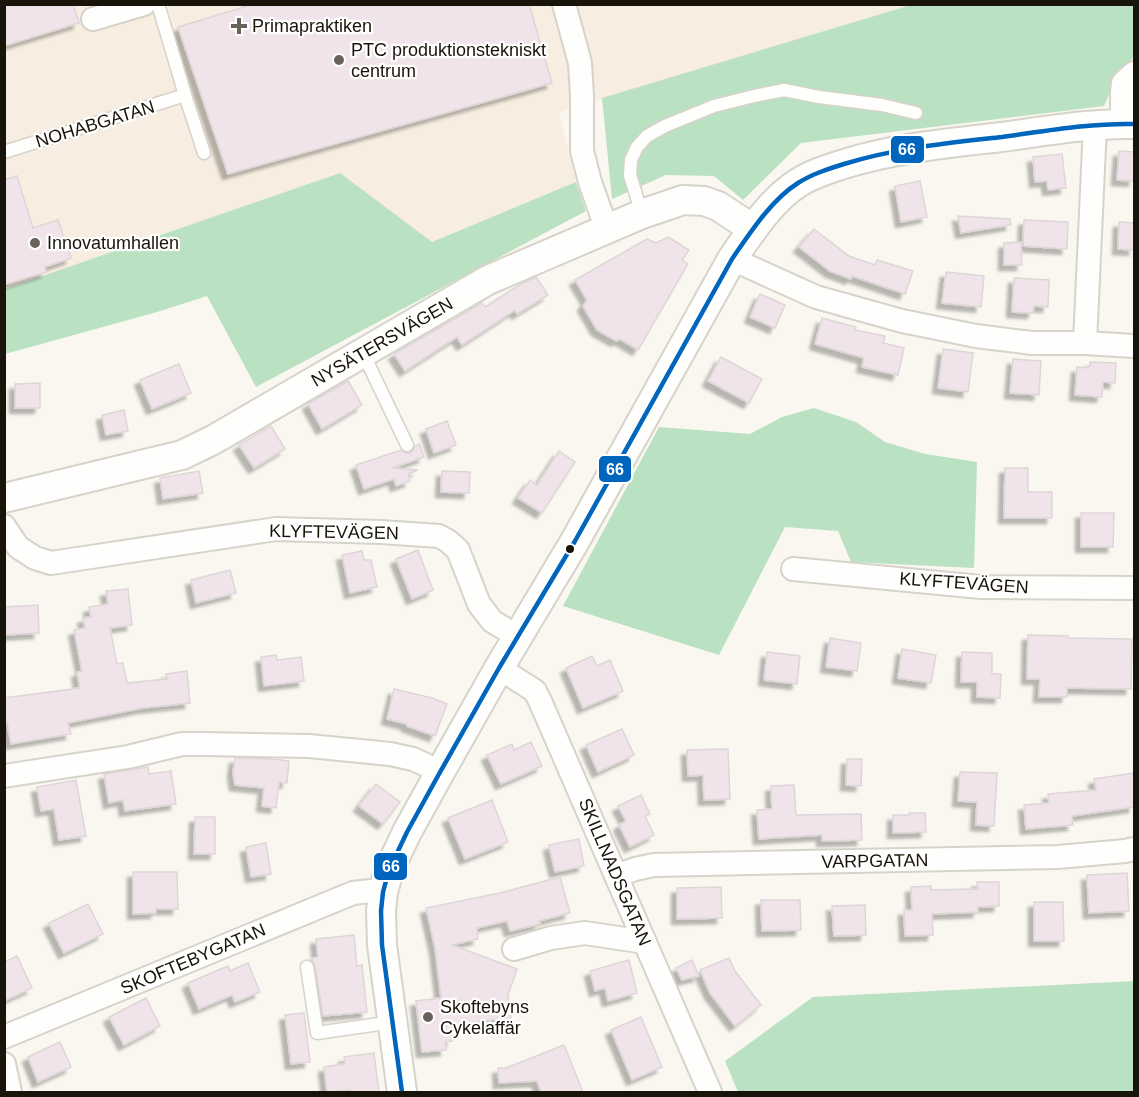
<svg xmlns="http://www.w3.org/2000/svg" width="1139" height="1097" font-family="Helvetica,sans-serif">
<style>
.industrial{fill:#f7ede0}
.forest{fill:#bae1c2}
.building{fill:#f1e3ea;stroke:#ddd6d7;stroke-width:1.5;filter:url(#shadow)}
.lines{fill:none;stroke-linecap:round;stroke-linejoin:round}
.service-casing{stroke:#d7d3ca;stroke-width:15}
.minor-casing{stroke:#d7d3ca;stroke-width:26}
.tertiary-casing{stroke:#d7d3ca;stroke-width:32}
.service{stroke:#fefefd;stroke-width:12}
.minor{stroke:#fefefd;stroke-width:22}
.tertiary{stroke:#fefefd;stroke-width:28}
.bus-1-casing{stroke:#fff;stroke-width:9}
.bus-1{stroke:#0065bd;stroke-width:4.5}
.poi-dot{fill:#68635a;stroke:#fff;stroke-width:2}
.bus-dot{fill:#191409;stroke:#fff;stroke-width:2}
.labels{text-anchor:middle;stroke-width:4.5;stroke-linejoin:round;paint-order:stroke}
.poi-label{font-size:18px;fill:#191409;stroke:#fff;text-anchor:start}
.street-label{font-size:18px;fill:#191409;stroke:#fff}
.line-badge{stroke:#fff;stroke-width:2}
.badge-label{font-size:16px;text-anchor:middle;font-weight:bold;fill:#fff}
</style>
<defs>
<filter id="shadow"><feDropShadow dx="-5.5" dy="5.5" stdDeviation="1.5" flood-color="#0004"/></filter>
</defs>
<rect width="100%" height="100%" fill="#faf7f0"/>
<polygon class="industrial" points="4,5 911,5 559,112 576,182 432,242 340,173 5,289"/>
<g class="forest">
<polygon points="911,5 1134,5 1134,57 1119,72 1104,106 801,143 743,200 714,176 666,175 612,199 602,98"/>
<polygon points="340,173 432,242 576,182 586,211 256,387 207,296 157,312 5,354 5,289"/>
<polygon points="814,408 856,422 885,442 925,454 977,462 974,568 851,562 838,531 785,527 719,655 563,606 659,427 750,434 782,417"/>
<polygon points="1134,981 1134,1092 738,1092 725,1061 813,997"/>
</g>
<g class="building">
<polygon points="4,4 73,4 79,23 4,46"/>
<polygon points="254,4 529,4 552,83 228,174 178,27"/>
<polygon points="1119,151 1134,152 1134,181 1117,180"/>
<polygon points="1062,154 1066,188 1048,190 1047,181 1035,182 1033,157"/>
<polygon points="17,176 33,228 58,220 71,258 45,267 46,272 4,285 4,180"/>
<polygon points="920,181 927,217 901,222 895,186"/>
<polygon points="958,216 1010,219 1011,225 961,233"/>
<polygon points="1024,220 1068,222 1067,249 1023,246"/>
<polygon points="1119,222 1134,223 1134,250 1118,249"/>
<polygon points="814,229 849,256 875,265 877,260 913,271 905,294 852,276 851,279 830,271 799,247"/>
<polygon points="668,237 689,250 682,260 688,264 638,350 620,339 616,341 597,330 583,306 587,300 575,280 647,239 656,243"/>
<polygon points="1021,242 1022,265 1004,265 1004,243"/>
<polygon points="946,272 984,276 981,307 942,303"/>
<polygon points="536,277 548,295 517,314 515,310 462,345 457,337 405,371 394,354 482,303 485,307 521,284"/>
<polygon points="1014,278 1049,280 1048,307 1034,306 1033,313 1012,312"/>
<polygon points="760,294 785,305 775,328 750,317"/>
<polygon points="822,318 856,327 855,330 885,336 883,343 904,348 898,375 862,367 864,358 815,344"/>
<polygon points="943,349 973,353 968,392 938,388"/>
<polygon points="721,357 762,379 749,403 708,381"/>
<polygon points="1013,359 1041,361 1039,395 1010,393"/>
<polygon points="1090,362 1116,363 1115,383 1103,382 1102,397 1075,395 1077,367 1089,368"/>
<polygon points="179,364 191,393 152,409 140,380"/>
<polygon points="348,381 362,405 322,429 308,404"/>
<polygon points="40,383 40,408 15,408 15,384"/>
<polygon points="124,410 128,431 106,435 102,415"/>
<polygon points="447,421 456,445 434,453 426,429"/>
<polygon points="271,426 285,449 254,468 239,445"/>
<polygon points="419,444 424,457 392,468 418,470 408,474 410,481 396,486 394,479 364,489 356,465 401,450 406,453 410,453 413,450 415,446"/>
<polygon points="559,451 575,462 542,513 518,498 530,480 537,485"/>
<polygon points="1005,468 1028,468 1028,492 1052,492 1052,518 1004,518"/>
<polygon points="199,471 203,493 163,499 160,478"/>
<polygon points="442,471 470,472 469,493 441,492"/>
<polygon points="1081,513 1114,513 1113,547 1081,547"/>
<polygon points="418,550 433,590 412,599 396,559"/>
<polygon points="362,551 364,560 371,560 377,587 350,593 342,555"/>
<polygon points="230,570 236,593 196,603 191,580"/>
<polygon points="128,589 132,625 110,628 117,664 123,663 127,683 167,679 166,674 187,671 190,703 143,708 68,723 71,734 11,744 7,722 4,722 4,698 80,688 77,672 82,671 74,630 85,628 83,618 91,617 89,607 108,604 106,591"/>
<polygon points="38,605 39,633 4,635 4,607"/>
<polygon points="1028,635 1068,636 1068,638 1132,639 1131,689 1067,688 1067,697 1039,697 1040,679 1027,679"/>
<polygon points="830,638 861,643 857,671 826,667"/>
<polygon points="902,649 936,655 931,683 898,678"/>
<polygon points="767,652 800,656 797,684 764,680"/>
<polygon points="962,652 992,653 992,674 1001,674 1000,698 977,697 977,682 961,682"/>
<polygon points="276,655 277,660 301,657 304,681 264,686 261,657"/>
<polygon points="592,656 597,666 610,660 623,691 583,708 566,668"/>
<polygon points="394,689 432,698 447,704 435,736 407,726 407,724 387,719"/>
<polygon points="622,729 634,755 598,772 586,745"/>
<polygon points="531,742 542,766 501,784 487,755 512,744 514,750"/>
<polygon points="728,749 730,799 704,800 703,775 688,776 687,750"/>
<polygon points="235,758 272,759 289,761 287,783 279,782 276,808 262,806 264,788 235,785 233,773"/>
<polygon points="847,759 862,759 861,786 846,785"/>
<polygon points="148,767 149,774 171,771 176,804 125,811 123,800 109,803 104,774"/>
<polygon points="960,772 997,773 994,826 976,825 977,802 958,801"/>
<polygon points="1134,773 1134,807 1072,816 1073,825 1026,829 1024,805 1049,803 1048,794 1096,790 1094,779"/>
<polygon points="76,780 86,836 59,840 54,809 41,811 37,787"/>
<polygon points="376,784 400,802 383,824 359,806"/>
<polygon points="794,785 796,815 861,814 862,840 822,841 822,835 759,839 757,810 772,809 771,786"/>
<polygon points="641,795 650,814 645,816 654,835 630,847 619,825 626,821 618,806"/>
<polygon points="492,800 508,842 465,859 448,818"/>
<polygon points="909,813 925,813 926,832 893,833 893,815 909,815"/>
<polygon points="195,817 215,817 215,854 194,854"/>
<polygon points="579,839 584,866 555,872 549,845"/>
<polygon points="266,843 271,874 251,877 246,847"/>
<polygon points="133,872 177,872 178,909 156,909 156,913 133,914"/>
<polygon points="1127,873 1129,911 1089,913 1087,875"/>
<polygon points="560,877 570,913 539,921 540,924 510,931 507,921 477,928 478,939 452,945 517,969 508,995 511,1018 450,1025 452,1041 445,1042 446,1050 422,1052 416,1001 441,998 435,948 426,908 500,893"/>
<polygon points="977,882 999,882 999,906 978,907 978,912 932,914 933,935 905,936 904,910 912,910 911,887 931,886 931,890 978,889"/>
<polygon points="721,887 722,918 677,919 677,888"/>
<polygon points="761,900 800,900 801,930 762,931"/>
<polygon points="1034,902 1063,902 1064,941 1034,941"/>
<polygon points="88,904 103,934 64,953 49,923"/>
<polygon points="865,905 866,935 834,936 832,906"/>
<polygon points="354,935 357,966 362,965 367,1012 323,1016 315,966 312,958 318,957 316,939"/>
<polygon points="17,956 32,988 4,1001 4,962"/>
<polygon points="729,958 735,971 761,1005 735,1026 710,993 700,970"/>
<polygon points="629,960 637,993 608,1001 605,988 595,991 590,971"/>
<polygon points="692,960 699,976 682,980 676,968"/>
<polygon points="248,963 260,992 235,1002 232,995 199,1009 188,983 228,966 230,971"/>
<polygon points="146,998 160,1026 124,1045 109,1017"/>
<polygon points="304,1013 310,1062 291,1064 285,1015"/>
<polygon points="641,1017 662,1067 632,1080 611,1030"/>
<polygon points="60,1042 71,1067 38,1082 28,1057"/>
<polygon points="564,1045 583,1092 541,1092 537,1081 499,1083 498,1068 506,1068"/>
<polygon points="374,1053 379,1092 350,1092 350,1090 327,1092 324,1067 345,1064 344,1057"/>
</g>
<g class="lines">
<g class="service-casing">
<g id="service">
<polyline points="185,95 204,153"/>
<polyline points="4,152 185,95 158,4"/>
<polyline points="642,214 630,175 631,160 637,147 647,136 665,126 714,106 754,96 784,90 819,97 882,105 916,113"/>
<polyline points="363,353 407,445"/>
<polyline points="307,967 317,1033 393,1022"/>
</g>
</g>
<g class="minor-casing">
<g id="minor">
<polyline points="564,4 580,63 582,96 582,151 590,182 607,230"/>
<polyline points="93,19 144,4"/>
<polyline points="1122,123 1122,93 1123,83 1134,73"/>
<polyline points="732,259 816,297 902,321 976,336 1032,343 1085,343 1134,346"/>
<polyline points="1085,343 1095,125"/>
<polyline points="4,526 18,547 35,558 51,563 276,529 381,532 439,536 448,541 458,550 479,604 492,621 518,637"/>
<polyline points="793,569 981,587 1134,588"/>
<polyline points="499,668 535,691 540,701 710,1092"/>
<polyline points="4,776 128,757 182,744 204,744 309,746 390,754 413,759 426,765 439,774"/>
<polyline points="616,876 635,869 654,865 1058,857 1125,851 1134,849"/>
<polyline points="514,949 551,938 585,933 645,942"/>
<polyline points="4,1037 353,893 371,891 383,892"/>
<polyline points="4,1064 10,1092"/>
</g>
</g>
<g class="tertiary-casing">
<g id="tertiary">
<polyline points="4,498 182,455 213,440 488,280 642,214 683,200 704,201 718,206 753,229"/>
<path d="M402,1092L382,945L381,911L383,892L389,870L407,832L439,774L499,668L575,541L732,259C750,233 771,200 798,183C812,174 828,169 844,164C895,148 949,143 1002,137C1046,131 1090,123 1134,124"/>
</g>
</g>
<use href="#service" class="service"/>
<use href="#minor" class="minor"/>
<use href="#tertiary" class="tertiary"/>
<g class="bus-1-casing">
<path id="bus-1" d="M402,1092L382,945L381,911L383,892L389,870L407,832L439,774L499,668L575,541L732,259C750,233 771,200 798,183C812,174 828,169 844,164C895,148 949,143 1002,137C1046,131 1090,123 1134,124"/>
</g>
<use href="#bus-1" class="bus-1"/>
</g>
<g class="poi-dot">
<path d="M236 17h6v6h6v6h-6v6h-6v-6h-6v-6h6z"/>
<circle cx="339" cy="60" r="6"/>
<circle cx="35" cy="243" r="6"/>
<circle cx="428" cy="1017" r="6"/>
</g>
<circle class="bus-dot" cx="570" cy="549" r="5"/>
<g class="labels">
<g class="poi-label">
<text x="252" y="32">Primapraktiken</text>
<text x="351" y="56">PTC produktionstekniskt<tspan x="351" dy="21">centrum</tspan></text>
<text x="47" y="249">Innovatumhallen</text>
<text x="440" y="1013">Skoftebyns<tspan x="440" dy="21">Cykelaffär</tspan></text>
</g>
<g class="street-label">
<text transform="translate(95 124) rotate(-17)" y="6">NOHABGATAN</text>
<text transform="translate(382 342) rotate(-30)" y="6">NYSÄTERSVÄGEN</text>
<text transform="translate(334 532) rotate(1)" y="6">KLYFTEVÄGEN</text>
<text transform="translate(964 583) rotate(4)" y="6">KLYFTEVÄGEN</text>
<text transform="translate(875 861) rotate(-1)" y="6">VARPGATAN</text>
<text transform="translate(615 872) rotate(67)" y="6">SKILLNADSGATAN</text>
<text transform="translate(193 959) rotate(-23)" y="6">SKOFTEBYGATAN</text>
</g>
</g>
<g class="line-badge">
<rect x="890" y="135" width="35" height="29" rx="6" fill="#0065bd"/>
<rect x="598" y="455" width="34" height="28" rx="6" fill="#0065bd"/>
<rect x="373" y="852" width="35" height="29" rx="6" fill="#0065bd"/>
</g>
<g class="badge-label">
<text x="907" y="155">66</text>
<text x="615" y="475">66</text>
<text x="391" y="872">66</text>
</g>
<rect width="1139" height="1097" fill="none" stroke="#191409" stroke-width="12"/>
</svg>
